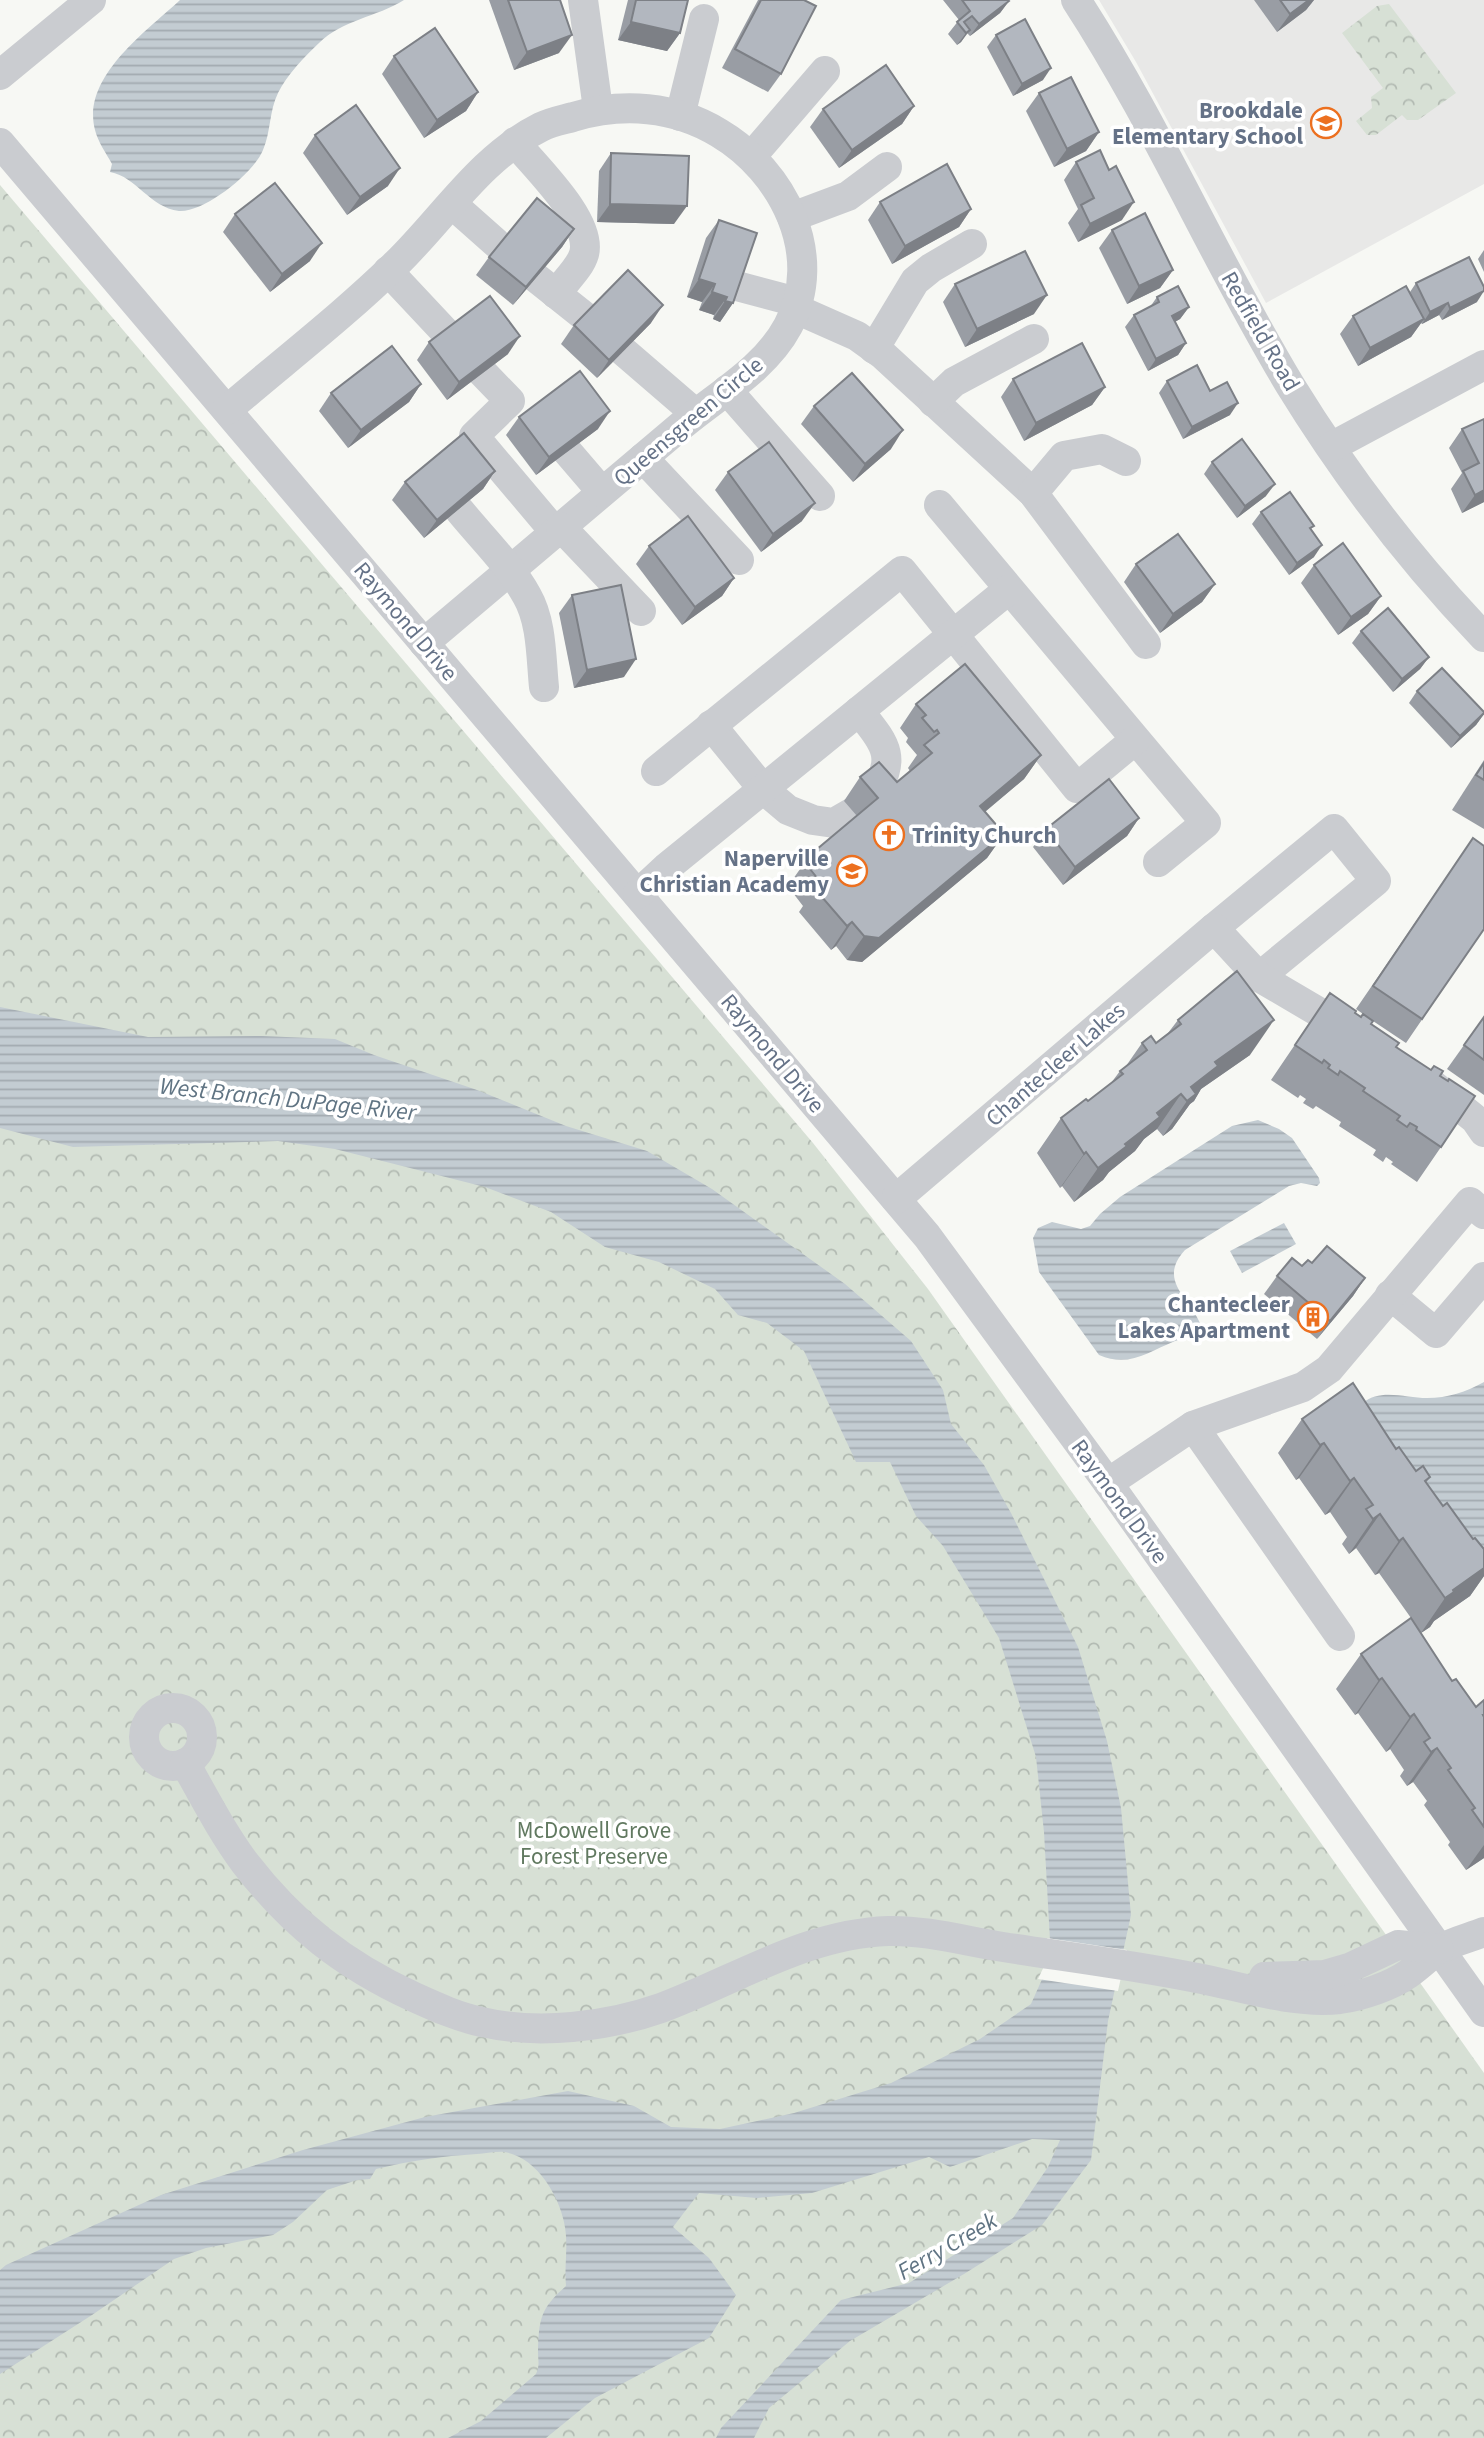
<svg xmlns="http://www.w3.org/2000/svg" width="1484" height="2438" font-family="'Source Sans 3',sans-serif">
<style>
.built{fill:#e8e8e7}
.park{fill:url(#park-crowns)}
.water{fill:url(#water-rules)}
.pier{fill:#f7f8f4}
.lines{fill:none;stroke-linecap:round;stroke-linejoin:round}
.minor{stroke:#caccd0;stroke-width:30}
.wall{fill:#999da4}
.shaded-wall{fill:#7d8086}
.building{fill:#b2b7bf;stroke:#7d8086;stroke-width:2}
.labels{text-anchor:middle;stroke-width:7;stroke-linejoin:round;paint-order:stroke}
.poi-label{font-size:23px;font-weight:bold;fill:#657287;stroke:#fff;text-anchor:end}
.street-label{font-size:23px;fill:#657287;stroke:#fff}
.park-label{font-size:23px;fill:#617960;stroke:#fff}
.water-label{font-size:24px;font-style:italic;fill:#607483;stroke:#fff}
</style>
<defs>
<pattern id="park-crowns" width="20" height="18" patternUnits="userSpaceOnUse" patternTransform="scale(1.75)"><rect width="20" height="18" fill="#d7e0d5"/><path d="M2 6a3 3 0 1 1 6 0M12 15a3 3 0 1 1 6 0" fill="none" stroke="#b2bab2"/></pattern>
<pattern id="water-rules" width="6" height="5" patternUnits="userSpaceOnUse" patternTransform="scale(1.75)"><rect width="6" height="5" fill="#c3ccd2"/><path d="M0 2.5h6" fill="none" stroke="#a2aab0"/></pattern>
</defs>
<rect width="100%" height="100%" fill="#f7f8f4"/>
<polygon class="built" points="1099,0 1484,0 1484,184 1266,303 1136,62"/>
<g class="park">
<polygon points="1389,4 1456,93 1418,120 1407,120 1402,115 1376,135 1367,135 1356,121 1372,108 1371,97 1383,88 1342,33 1377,6"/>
<polygon points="0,185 813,1143 928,1289 1484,2073 1484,2438 0,2438"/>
</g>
<g class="water">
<path d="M180,0H404C377,17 342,20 319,43C304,57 287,75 278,93C269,111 271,132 263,150C254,173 204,213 179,211C149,207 137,177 110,172L112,164C106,153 98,142 95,130C81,77 147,31 180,0Z"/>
<path d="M0,1007L148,1037L262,1036L335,1039L374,1055L477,1090L566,1126L647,1151L712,1189L845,1284L911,1341L943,1390L951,1424L984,1465L1011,1513L1078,1647L1107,1741L1121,1808L1131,1915L1108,2021L1091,2160L1042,2225L964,2274L850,2341L769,2408L754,2438H716L721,2428L841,2300L909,2283L1013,2218L1048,2167L1060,2140L1032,2139L950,2167L929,2157L812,2193L757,2198L699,2193L673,2227L709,2258L736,2295L709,2338L595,2398L546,2438H448L481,2421L536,2374C540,2365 538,2361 538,2352C539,2319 540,2309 566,2286C564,2264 569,2244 564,2222C558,2194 536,2157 504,2152C496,2151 485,2154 477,2154C443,2156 409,2161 376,2169L370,2179L357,2180L327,2190L293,2222L273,2235L206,2248L174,2259L92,2315L0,2374V2270L6,2265L161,2195L303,2150L425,2117L568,2091L634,2106L671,2127L720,2129L794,2113L891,2083L980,2039L1031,2004L1051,1959L1044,1832L1036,1757L999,1638L943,1546L916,1516L890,1462H856L804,1351L767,1323L738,1315L715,1289L659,1262L605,1247L551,1212L485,1187L335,1149L278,1141L73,1147L0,1128Z"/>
<path d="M1258,1120L1279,1129L1292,1138L1319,1178L1320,1183L1317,1186L1301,1183L1289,1186L1185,1250C1156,1282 1192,1298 1202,1328L1197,1335C1190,1338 1182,1339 1175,1341C1148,1352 1129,1368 1099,1355L1039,1272L1033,1238L1038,1228L1052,1222L1081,1229L1090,1226L1100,1214L1120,1197L1232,1126Z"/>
<polygon points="1284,1223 1296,1244 1242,1273 1230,1251"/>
<path d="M1484,1382V1559L1364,1414L1363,1403C1380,1388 1406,1398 1427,1398C1448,1398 1466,1392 1484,1382Z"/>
</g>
<polygon class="pier" points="1047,1938 1127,1950 1118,1991 1038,1979 1048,1958"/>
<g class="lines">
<g class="minor">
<polyline points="583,0 598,109"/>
<path d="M1076,0C1156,123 1214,259 1290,385C1346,476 1410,560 1484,637"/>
<polyline points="0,75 91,0"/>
<polyline points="680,116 704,19"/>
<path d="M515,142C535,167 593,221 584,254C580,268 564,282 556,294"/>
<polyline points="0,143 927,1236 1108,1483 1484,2012"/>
<polyline points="751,157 825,71"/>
<polyline points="452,204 496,243"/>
<polyline points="792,217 848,196 887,167"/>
<polyline points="388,271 448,335"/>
<polyline points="535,277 584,316"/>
<polyline points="733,285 797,302"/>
<polyline points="796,309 857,336 882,354 1033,493 1146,644"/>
<polyline points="874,349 915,281 931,268 972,244"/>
<polyline points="623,351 695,413"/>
<polyline points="481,371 510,401 474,436 555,532"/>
<polyline points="727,390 820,496"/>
<polyline points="933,402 954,382 1034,339"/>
<path d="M227,410C284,361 344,315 397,263C444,217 481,157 541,127C551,122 562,120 573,117C622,102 675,106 719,133C783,171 826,255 788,326C765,369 719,394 682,425C596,498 510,571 424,643"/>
<polyline points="1331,447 1484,365"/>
<polyline points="566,450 602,492"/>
<polyline points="643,458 739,560"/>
<polyline points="1033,493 1064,456 1102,449 1126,461"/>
<polyline points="939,505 1206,823 1158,862"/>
<path d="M460,511C482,538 510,565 527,596C542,622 541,658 544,687"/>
<polyline points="561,527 641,611"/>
<path d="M859,711C886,745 898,757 872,797"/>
<polyline points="711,725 763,789 788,810 813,820 834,823 853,812"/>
<polyline points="656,771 902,571 1077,788 1135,740"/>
<polyline points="638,894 666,868 1008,590"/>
<polyline points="1214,928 1334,829 1376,881 1259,977"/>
<polyline points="1433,1085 1475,1119 1484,1132"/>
<polyline points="896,1199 1214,928 1259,977 1351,1031"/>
<polyline points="1390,1295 1436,1333 1484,1277"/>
<polyline points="1193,1426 1340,1636"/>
<polyline points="1108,1483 1193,1426 1303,1387 1329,1369 1470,1202 1484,1214"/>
<circle cx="173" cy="1737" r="29"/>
<path d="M185,1763C204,1797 222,1832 245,1863C292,1924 344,1965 414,1997C436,2007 458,2017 482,2022C538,2035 607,2027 661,2008C736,1980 805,1934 888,1931C926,1930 965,1941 1003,1947C1068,1957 1133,1965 1197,1978C1243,1987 1293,2004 1340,1999C1362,1996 1391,1986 1408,1974C1418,1967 1427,1958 1437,1951C1450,1942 1469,1938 1484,1932"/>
<polyline points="1264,1977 1325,1975 1349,1968 1398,1945 1439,1949"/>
</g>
</g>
<g class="wall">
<polygon points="489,0 560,0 559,53 514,70"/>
<polygon points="628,0 688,0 680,33 667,51 618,40"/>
<polygon points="758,0 804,0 781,74 768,92 722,68"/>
<polygon points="943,0 1008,0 1009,1 1000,13 970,36 967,33 961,42 957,45 948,34 959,20"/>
<polygon points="1254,0 1314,0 1306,10 1277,32"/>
<polygon points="996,35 1043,80 1013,96 987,47"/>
<polygon points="394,56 478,92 466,111 424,138 382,74"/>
<polygon points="1039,93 1099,132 1086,151 1054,167 1026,111"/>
<polygon points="914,106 902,124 839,168 810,127 823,109"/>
<polygon points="315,135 388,186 347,215 303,153"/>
<polygon points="611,153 674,224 597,222 599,171"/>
<polygon points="1076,162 1122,220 1078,242 1068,223 1078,209 1064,180"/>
<polygon points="880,202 971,209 959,227 892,264 868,220"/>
<polygon points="235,214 310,261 270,292 223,232"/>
<polygon points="719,220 733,303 720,322 713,319 714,315 699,310 702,302 687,297 706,238"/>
<polygon points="574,229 562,247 513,305 476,275 489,257"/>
<polygon points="1112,230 1173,270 1160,288 1127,304 1099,248"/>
<polygon points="1484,250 1484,272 1478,259"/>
<polygon points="1416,283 1477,302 1442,320 1439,315 1422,324 1421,323 1411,337 1358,366 1340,334 1353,316 1410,292"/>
<polygon points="955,284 1034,314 965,347 943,302"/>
<polygon points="1157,297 1189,307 1180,319 1175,322 1186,343 1178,355 1148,371 1125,327 1134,315 1150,307"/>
<polygon points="651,323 597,378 561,344 574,325"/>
<polygon points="429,342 508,354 447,400 417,360"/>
<polygon points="1013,379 1105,387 1092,405 1024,441 1001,397"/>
<polygon points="1167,381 1210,391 1230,415 1183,439 1159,393"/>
<polygon points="421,384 409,402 348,448 319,411 331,393"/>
<polygon points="814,406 891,449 853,482 801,424"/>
<polygon points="519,417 598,429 536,475 506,435"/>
<polygon points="1484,419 1484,502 1462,513 1451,489 1462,473 1449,448 1462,429"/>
<polygon points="1212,462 1266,496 1237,518 1204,474"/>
<polygon points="495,471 483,489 424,538 392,500 405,482"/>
<polygon points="728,472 802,521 761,552 715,490"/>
<polygon points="1261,512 1311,529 1314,557 1289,575 1252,524"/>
<polygon points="649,546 734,578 722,596 682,625 636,564"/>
<polygon points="1136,564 1215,584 1202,602 1160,633 1124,582"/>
<polygon points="1314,565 1381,596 1368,614 1338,635 1301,583"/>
<polygon points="572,595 624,677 574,688 559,613"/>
<polygon points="1361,631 1429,657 1420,669 1393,692 1352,643"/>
<polygon points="1417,691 1484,714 1476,725 1451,748 1409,703"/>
<polygon points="916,704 1041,755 1024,779 985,812 1004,834 987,858 862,962 847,960 836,946 831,950 799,912 803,906 793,893 793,879 810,855 857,816 844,801 860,777 897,782 910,771 908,768 917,755 906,742 908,738 900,728"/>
<polygon points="1484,760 1484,829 1452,810"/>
<polygon points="1139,818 1127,836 1063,885 1033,847 1046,829"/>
<polygon points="1473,838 1484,929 1406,1043 1373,1021 1371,1024 1396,1047 1440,1076 1441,1147 1417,1182 1391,1164 1393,1162 1386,1157 1383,1162 1373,1155 1376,1150 1339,1126 1341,1122 1316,1106 1313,1109 1303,1103 1306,1099 1300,1095 1298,1098 1271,1080 1330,993 1361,1017 1363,1014 1356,1009"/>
<polygon points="1484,1017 1484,1095 1447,1069"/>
<polygon points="1178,1020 1250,1055 1201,1089 1194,1101 1190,1104 1172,1129 1163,1136 1157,1129 1144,1139 1135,1151 1109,1172 1103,1180 1074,1202 1062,1186 1060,1188 1037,1153 1061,1118 1088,1101 1111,1083 1120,1071 1126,1066 1142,1043 1156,1043 1168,1033"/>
<polygon points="1312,1263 1365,1278 1353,1296 1317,1339 1264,1294 1277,1276"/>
<polygon points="1302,1419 1396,1449 1416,1471 1430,1477 1426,1483 1443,1506 1473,1539 1484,1549 1484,1576 1470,1596 1434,1621 1430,1627 1421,1633 1452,1681 1476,1707 1484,1700 1484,1858 1466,1870 1448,1845 1450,1842 1424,1805 1427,1801 1413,1782 1407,1786 1400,1776 1404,1770 1390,1749 1386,1752 1358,1713 1355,1715 1336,1689 1361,1654 1411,1618 1379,1573 1375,1575 1356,1548 1349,1554 1342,1544 1347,1537 1330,1512 1325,1515 1299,1478 1296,1480 1278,1453"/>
</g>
<g class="shaded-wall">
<polygon points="1309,0 1314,0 1306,10 1277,32 1290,14"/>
<polygon points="1009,1 1000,13 970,36 979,24"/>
<polygon points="631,22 680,33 667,51 618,40"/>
<polygon points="970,30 961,42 957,45 966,33"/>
<polygon points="572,35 559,53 514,70 527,52"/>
<polygon points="1051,68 1043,80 1013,96 1022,84"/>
<polygon points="478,92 466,111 424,138 437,120"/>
<polygon points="914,106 902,124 839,168 852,150"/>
<polygon points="1099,132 1086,151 1054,167 1067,149"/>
<polygon points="400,168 388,186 347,215 360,197"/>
<polygon points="1134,202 1122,220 1078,242 1090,224"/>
<polygon points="610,204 687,206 674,224 597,222"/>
<polygon points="971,209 959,227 892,264 905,246"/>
<polygon points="574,229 562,247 513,305 526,287"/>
<polygon points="322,243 310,261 270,292 282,274"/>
<polygon points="1173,270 1160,288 1127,304 1139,286"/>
<polygon points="699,279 715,284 702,302 687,297"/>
<polygon points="1484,291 1477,302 1442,320 1450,308"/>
<polygon points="712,292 727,297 714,315 699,310"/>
<polygon points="1047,295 1034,314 965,347 977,329"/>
<polygon points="725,301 733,303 720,322 713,319"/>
<polygon points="1448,303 1439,315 1422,324 1430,312"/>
<polygon points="663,305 651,323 597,378 609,360"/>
<polygon points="1189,307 1180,319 1163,328 1172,316"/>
<polygon points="1424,319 1411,337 1358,366 1370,348"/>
<polygon points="520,336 508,354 447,400 459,382"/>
<polygon points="1186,343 1178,355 1148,371 1156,359"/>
<polygon points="421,384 409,402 348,448 361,430"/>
<polygon points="1105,387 1092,405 1024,441 1036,423"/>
<polygon points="1238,403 1230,415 1183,439 1192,427"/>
<polygon points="610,411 598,429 536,475 549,457"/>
<polygon points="903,430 891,449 853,482 865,464"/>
<polygon points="495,471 483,489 424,538 437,520"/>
<polygon points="1275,484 1266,496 1237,518 1245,506"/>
<polygon points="1484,490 1484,502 1462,513 1475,495"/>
<polygon points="815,503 802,521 761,552 773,534"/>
<polygon points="1322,545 1314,557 1289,575 1297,563"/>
<polygon points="734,578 722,596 682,625 695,607"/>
<polygon points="1215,584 1202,602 1160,633 1173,614"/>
<polygon points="1381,596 1368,614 1338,635 1351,617"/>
<polygon points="1429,657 1420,669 1393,692 1402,679"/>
<polygon points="636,659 624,677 574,688 587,670"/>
<polygon points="1484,714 1476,725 1451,748 1460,736"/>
<polygon points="1041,755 1024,779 963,830 980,806"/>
<polygon points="1139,818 1127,836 1063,885 1075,867"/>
<polygon points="1004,834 987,858 862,962 847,960 864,936"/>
<polygon points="852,922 836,946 831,950 847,926"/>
<polygon points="1274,1020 1250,1055 1201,1089 1194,1101 1190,1104 1172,1129 1163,1136 1187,1101 1191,1087 1215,1062"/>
<polygon points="1181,1094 1157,1129 1144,1139 1135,1151 1109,1172 1103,1180 1074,1202 1098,1168 1157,1113"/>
<polygon points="1086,1152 1062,1186 1060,1188 1084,1154"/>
<polygon points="1365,1278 1353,1296 1317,1339 1330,1321"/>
<polygon points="1324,1443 1299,1478 1296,1480 1320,1445"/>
<polygon points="1354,1478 1330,1512 1325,1515 1350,1481"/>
<polygon points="1380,1514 1356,1548 1349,1554 1373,1519"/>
<polygon points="1403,1538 1379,1573 1375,1575 1399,1541"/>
<polygon points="1484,1568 1484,1576 1470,1596 1434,1621 1430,1627 1421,1633 1445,1598 1453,1590"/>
<polygon points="1382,1678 1358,1713 1355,1715 1379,1680"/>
<polygon points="1414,1714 1390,1749 1386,1752 1410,1717"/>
<polygon points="1437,1748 1413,1782 1407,1786 1431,1752"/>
<polygon points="1484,1845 1484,1858 1466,1870"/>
</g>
<g class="building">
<polygon points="508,0 560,0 572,35 527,52"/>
<polygon points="636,0 688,0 680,33 631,22"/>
<polygon points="761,0 804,0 816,6 781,74 735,49"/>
<polygon points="962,0 1008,0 1009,1 979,24 972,16 964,22 970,30 966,33 957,22 970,11"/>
<polygon points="1280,0 1309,0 1290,14"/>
<polygon points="1025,19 1051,68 1022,84 996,35"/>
<polygon points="435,28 478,92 437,120 394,56"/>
<polygon points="886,65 914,106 852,150 823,109"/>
<polygon points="1071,77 1099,132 1067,149 1039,93"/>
<polygon points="356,105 400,168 360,197 315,135"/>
<polygon points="1100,150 1109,170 1116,166 1134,202 1090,224 1081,205 1094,198 1076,162"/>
<polygon points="611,153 689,156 687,206 610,204"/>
<polygon points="947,164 971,209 905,246 880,202"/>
<polygon points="275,183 322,243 282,274 235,214"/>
<polygon points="537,198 574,229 526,287 489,257"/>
<polygon points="1145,213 1173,270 1139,286 1112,230"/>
<polygon points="719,220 757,233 733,303 725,301 727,297 712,292 715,284 699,279"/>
<polygon points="1025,251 1047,295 977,329 955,284"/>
<polygon points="1469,257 1484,287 1484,291 1450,308 1448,303 1430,312 1416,283"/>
<polygon points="628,270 663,305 609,360 574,325"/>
<polygon points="1178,286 1189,307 1172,316 1186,343 1156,359 1134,315 1159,302 1157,297"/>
<polygon points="1406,286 1424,319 1370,348 1353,316"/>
<polygon points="490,296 520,336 459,382 429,342"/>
<polygon points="1082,343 1105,387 1036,423 1013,379"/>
<polygon points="392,346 421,384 361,430 331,393"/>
<polygon points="1197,365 1210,391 1227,382 1238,403 1192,427 1167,381"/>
<polygon points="580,371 610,411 549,457 519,417"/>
<polygon points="852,373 903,430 865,464 814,406"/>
<polygon points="1484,419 1484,490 1475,495 1463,471 1479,463 1462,429"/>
<polygon points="464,433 495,471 437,520 405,482"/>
<polygon points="1242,439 1275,484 1245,506 1212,462"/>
<polygon points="769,442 815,503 773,534 728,472"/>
<polygon points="1290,492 1314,526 1310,528 1322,545 1297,563 1261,512"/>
<polygon points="688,516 734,578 695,607 649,546"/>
<polygon points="1178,534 1215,584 1173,614 1136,564"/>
<polygon points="1343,543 1381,596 1351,617 1314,565"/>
<polygon points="621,585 636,659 587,670 572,595"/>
<polygon points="1388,608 1429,657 1402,679 1361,631"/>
<polygon points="965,664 1041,755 980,806 1004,834 879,938 864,936 852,922 847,926 815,889 822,884 810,869 810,855 878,798 860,777 879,762 897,782 932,753 924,745 939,733 937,730 934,732 922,718 926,715 916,704"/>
<polygon points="1442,668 1484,712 1484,713 1460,736 1417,691"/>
<polygon points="1484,763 1484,780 1476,775"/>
<polygon points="1109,779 1139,818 1075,867 1046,829"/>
<polygon points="1473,838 1484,846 1484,929 1422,1019 1373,986"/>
<polygon points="1237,971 1274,1020 1215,1062 1218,1066 1191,1087 1196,1094 1187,1101 1181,1094 1157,1113 1160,1117 1125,1144 1127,1146 1098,1168 1086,1152 1084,1154 1061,1118 1086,1099 1088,1101 1123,1074 1120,1071 1147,1050 1142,1043 1151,1036 1156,1043 1181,1024 1178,1020"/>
<polygon points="1330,993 1356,1011 1355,1013 1361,1017 1363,1014 1373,1021 1371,1024 1399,1043 1396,1047 1431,1070 1434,1066 1443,1071 1440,1076 1448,1081 1449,1079 1475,1096 1441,1147 1416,1130 1417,1127 1410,1123 1407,1127 1397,1120 1400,1116 1363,1091 1365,1088 1340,1071 1338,1075 1328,1068 1330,1065 1324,1060 1322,1063 1295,1045"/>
<polygon points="1484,1017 1484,1060 1464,1045"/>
<polygon points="1327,1246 1365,1278 1330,1321 1277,1276 1292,1258 1302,1266 1308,1260 1312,1263"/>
<polygon points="1353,1383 1396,1449 1399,1447 1416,1471 1423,1466 1430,1477 1425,1481 1443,1506 1447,1503 1473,1539 1475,1538 1484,1549 1484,1568 1453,1590 1454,1592 1445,1598 1403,1538 1399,1541 1380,1514 1373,1519 1366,1509 1373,1505 1354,1478 1350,1481 1324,1443 1320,1445 1302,1419"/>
<polygon points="1411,1618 1452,1681 1456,1679 1476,1707 1484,1700 1484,1715 1483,1715 1484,1717 1484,1827 1472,1810 1475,1808 1448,1770 1451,1768 1437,1748 1431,1752 1424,1742 1430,1738 1414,1714 1410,1717 1382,1678 1379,1680 1361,1654"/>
</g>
<defs>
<g id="school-ring" transform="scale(1.575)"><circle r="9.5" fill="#fff" stroke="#ec7020" stroke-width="1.5"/><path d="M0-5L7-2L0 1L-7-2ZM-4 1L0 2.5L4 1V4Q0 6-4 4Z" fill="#ec7020"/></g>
<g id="church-ring" transform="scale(1.575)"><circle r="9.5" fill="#fff" stroke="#ec7020" stroke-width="1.5"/><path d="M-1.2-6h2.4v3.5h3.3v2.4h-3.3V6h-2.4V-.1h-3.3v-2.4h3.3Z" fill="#ec7020"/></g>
<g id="building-ring" transform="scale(1.575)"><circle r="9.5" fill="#fff" stroke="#ec7020" stroke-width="1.5"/><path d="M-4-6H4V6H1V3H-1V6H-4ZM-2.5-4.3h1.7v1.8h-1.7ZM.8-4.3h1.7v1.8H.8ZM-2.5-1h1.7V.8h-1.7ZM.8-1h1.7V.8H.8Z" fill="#ec7020"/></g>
</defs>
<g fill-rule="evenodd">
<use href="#school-ring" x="1326" y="123"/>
<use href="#church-ring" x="889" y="835"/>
<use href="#school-ring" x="852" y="871"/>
<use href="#building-ring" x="1313" y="1317"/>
</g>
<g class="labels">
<g class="poi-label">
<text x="1303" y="118">Brookdale<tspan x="1303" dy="26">Elementary School</tspan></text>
<text x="912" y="843" text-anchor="start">Trinity Church</text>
<text x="829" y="866">Naperville<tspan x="829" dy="26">Christian Academy</tspan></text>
<text x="1290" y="1312">Chantecleer<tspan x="1290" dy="26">Lakes Apartment</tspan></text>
</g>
<g class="street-label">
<text transform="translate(1261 331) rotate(60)" y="8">Redfield Road</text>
<text transform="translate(688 421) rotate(-40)" y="8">Queensgreen Circle</text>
<text transform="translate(406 621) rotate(50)" y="8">Raymond Drive</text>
<text transform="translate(773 1053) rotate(50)" y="8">Raymond Drive</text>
<text transform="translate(1055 1064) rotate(-41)" y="8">Chantecleer Lakes</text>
<text transform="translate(1120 1501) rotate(54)" y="8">Raymond Drive</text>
</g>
<g class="park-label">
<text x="594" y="1838">McDowell Grove<tspan x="594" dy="26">Forest Preserve</tspan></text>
</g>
<g class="water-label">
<text transform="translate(288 1099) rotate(6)" y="8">West Branch DuPage River</text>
<text transform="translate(947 2246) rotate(-30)" y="8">Ferry Creek</text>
</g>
</g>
</svg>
